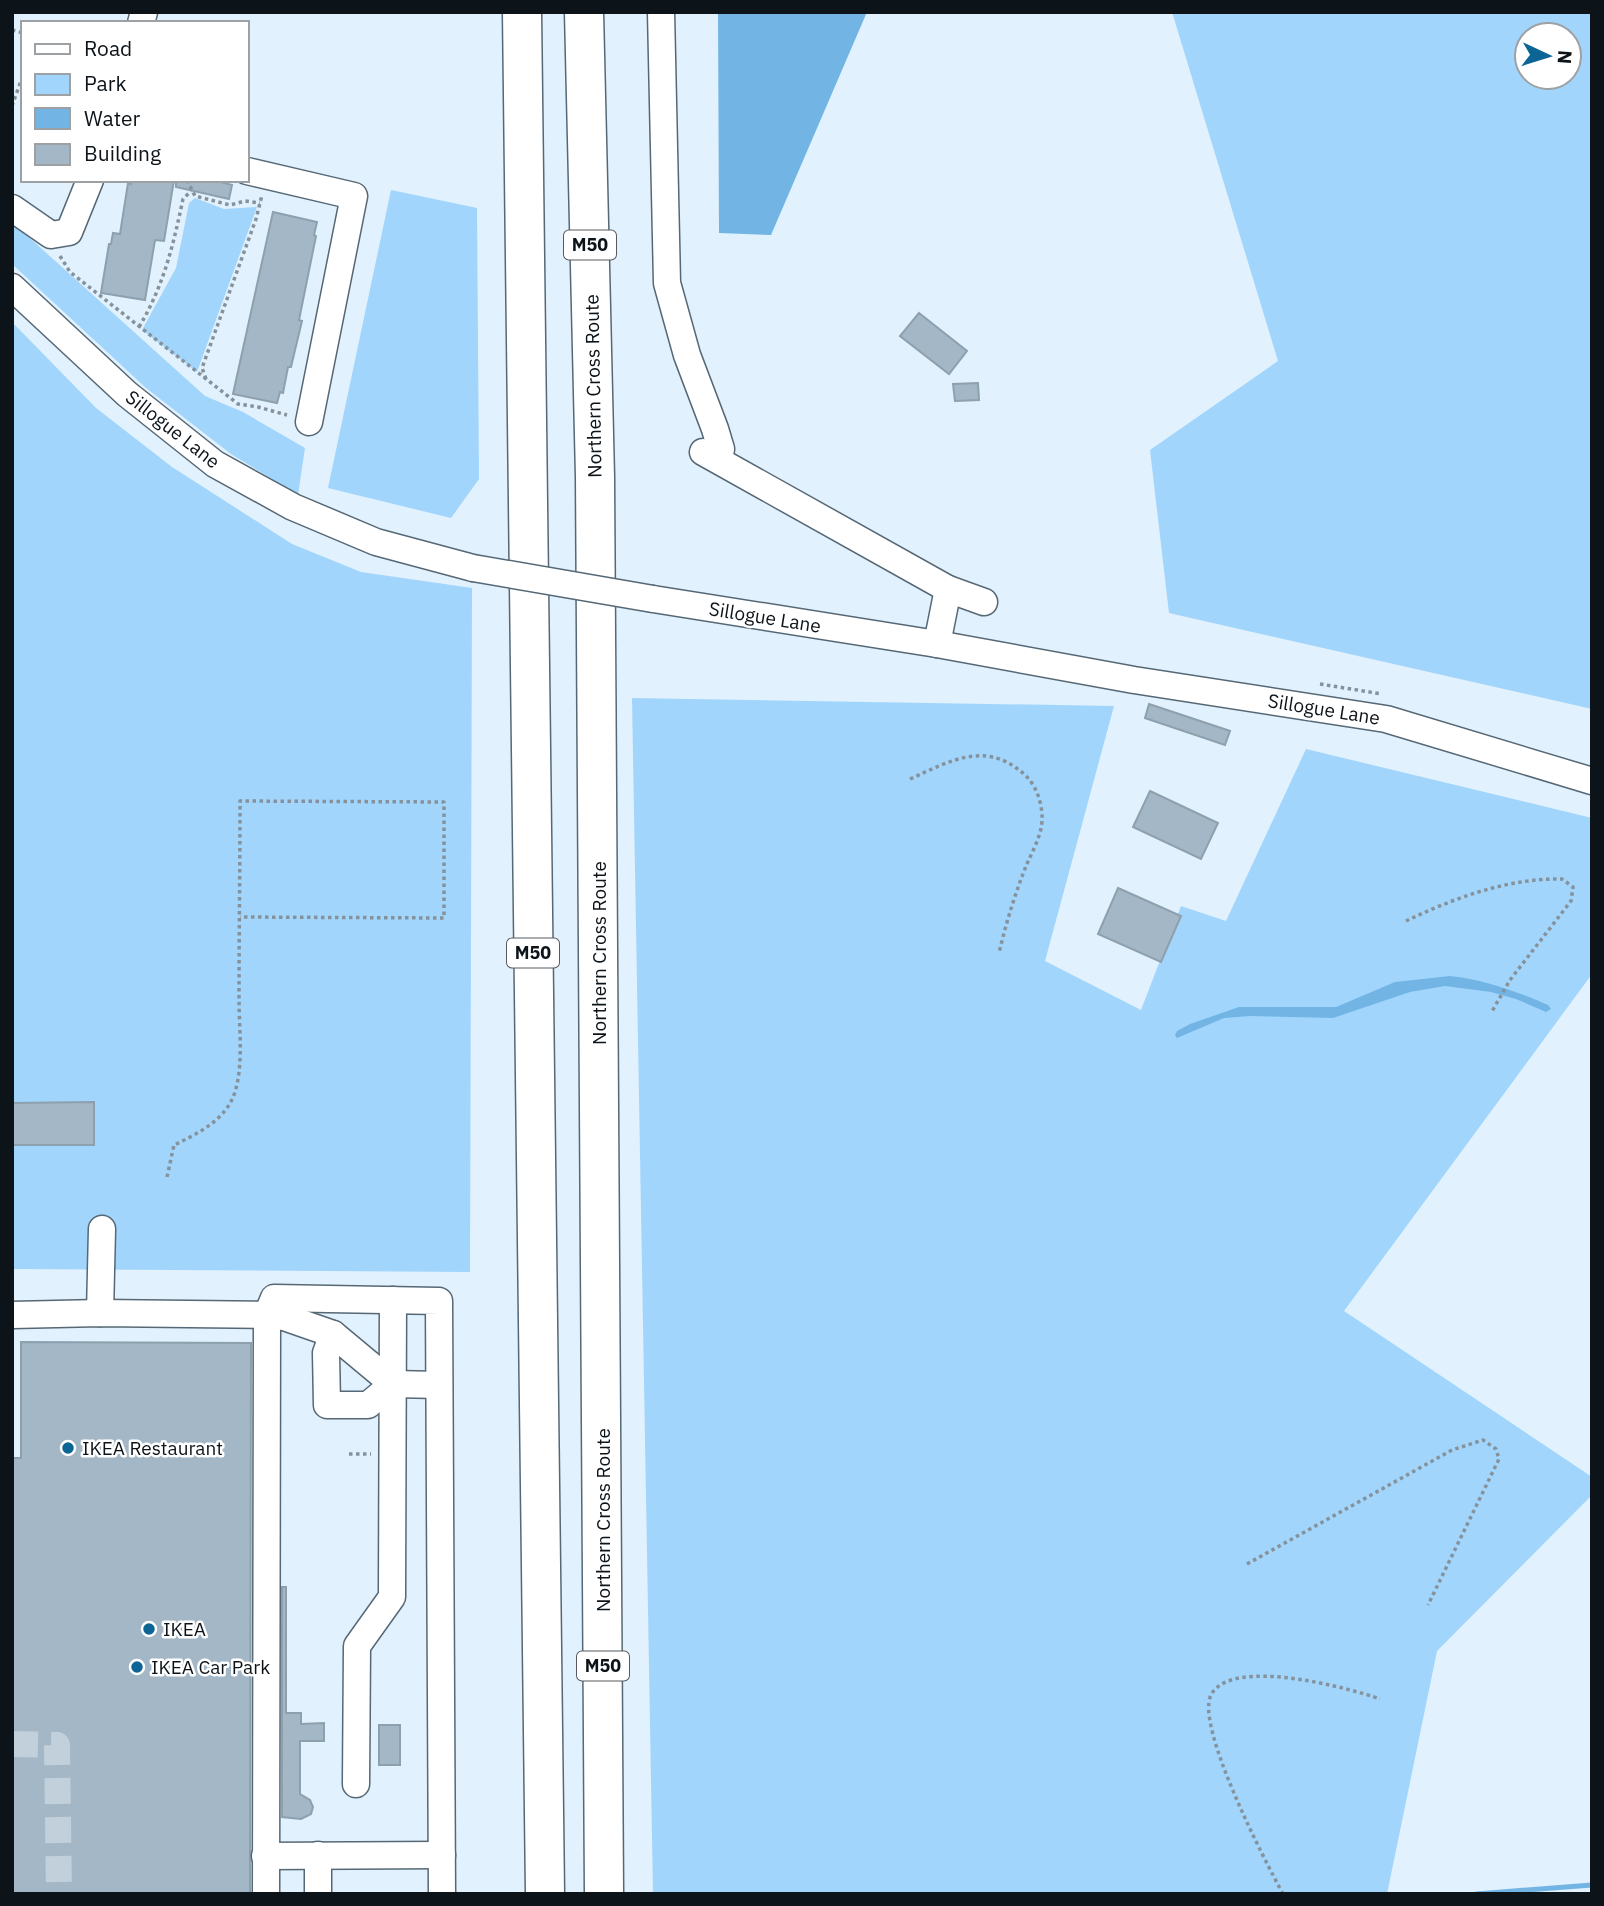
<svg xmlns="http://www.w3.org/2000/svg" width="1604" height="1906" font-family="'IBM Plex Sans',sans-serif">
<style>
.green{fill:#a1d5fc;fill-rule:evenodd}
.water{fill:#72b5e5}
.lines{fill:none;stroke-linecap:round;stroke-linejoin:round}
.stream{stroke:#72b5e5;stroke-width:5}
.building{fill:#a4b7c6;stroke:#8da0ae;stroke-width:2}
.minor-tunnel{stroke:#c1d0db;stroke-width:26;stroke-dasharray:26 13;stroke-linecap:butt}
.minor-casing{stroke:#566875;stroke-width:29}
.highway-casing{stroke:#566875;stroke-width:41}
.path{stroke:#86929b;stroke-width:3.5;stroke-dasharray:3.5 3.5;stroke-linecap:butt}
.minor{stroke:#fff;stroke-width:26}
.highway{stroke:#fff;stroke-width:38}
.minor-bridge-casing{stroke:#566875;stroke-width:29;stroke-linecap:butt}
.minor-bridge{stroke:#fff;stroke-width:26}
.poi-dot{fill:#0d6595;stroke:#fff;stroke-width:2.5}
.labels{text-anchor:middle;stroke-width:5;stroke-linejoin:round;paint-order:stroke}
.shield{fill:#fff;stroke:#565a5e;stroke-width:2}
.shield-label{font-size:18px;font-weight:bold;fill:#0d1419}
.street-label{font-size:19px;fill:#0d1419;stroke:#fff}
.poi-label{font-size:19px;fill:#0d1419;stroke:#fff;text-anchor:start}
</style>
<rect width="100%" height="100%" fill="#e1f1fd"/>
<g class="green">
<path d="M1172,12H1592V709L1169,613L1150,450L1278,361ZM1527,35H1569V77H1527Z"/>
<polygon points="391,190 477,208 479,479 451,518 328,488"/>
<polygon points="195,198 224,209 257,207 197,372 142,330 176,268 189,203"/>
<polygon points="12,222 205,396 243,412 305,448 298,495 231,454 146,388 12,264"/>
<polygon points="12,322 96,408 172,467 292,544 361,572 472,588 470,1272 12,1269"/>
<polygon points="632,698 1114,706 1045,961 1141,1010 1181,906 1226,921 1306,749 1592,818 1592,974 1344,1311 1592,1477 1592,1495 1437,1651 1387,1894 653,1894"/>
</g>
<g class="water">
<polygon points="718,12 867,12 771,235 719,233"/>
<path d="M1450,976C1485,980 1516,991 1548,1005L1551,1009L1546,1012L1516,999L1491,992L1445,986L1410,992L1333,1018L1250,1016L1224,1018L1177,1038L1175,1035L1177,1031L1190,1024L1239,1007H1336L1395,982Z"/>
</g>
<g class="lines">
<polyline class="stream" points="1476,1894 1592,1885"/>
</g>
<g class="building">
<polygon points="132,180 174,180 164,241 155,240 145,300 101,293 109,244 111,244 113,233 120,234 128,183 131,184"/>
<polygon points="176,180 213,180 232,185 229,199 176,187"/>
<polygon points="273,212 317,222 314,235 316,236 299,320 302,321 291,367 288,367 283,393 280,392 277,403 233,394"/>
<polygon points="919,313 967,351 949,374 900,336"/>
<polygon points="978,383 979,400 955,401 953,384"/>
<polygon points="1149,704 1230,731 1225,745 1145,718"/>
<polygon points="1150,791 1218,823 1201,859 1133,827"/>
<polygon points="1118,888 1181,916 1161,962 1098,934"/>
<polygon points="94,1102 94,1145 12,1145 12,1103"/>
<polygon points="21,1342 251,1343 250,1894 12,1894 12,1458 21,1458"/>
<polygon points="282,1587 286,1587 286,1713 301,1713 301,1724 324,1723 324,1741 300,1741 300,1794 310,1800 313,1807 311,1814 301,1819 282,1817"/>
<rect x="379" y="1725" width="21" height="40"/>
</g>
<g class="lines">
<polyline class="minor-tunnel" points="12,1744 57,1745 59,1894"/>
<g class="minor-casing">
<g id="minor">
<polyline points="661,12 667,283 687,355 715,429 721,449 719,460"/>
<polyline points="141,23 144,12"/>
<polyline points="247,171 354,196 309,422"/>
<polyline points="12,208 51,235 69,232 90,180"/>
<polyline points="12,287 127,394 215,464 293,507 376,542 473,568"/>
<polyline points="703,452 948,589 984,602"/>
<polyline points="653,599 937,644 1134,680 1386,719 1592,781"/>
<polyline points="937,644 948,589"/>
<polyline points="100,1313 102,1229"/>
<polyline points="12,1315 100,1313 267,1315 274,1298 439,1301 442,1894"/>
<polyline points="333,1334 326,1353 327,1405 368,1405 393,1384"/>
<polyline points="356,1784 357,1646 392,1597 393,1300"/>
<polyline points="318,1855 318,1894"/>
<polyline points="265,1856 442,1855"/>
<polyline points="266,1894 267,1315 284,1317 333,1334 393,1384 439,1385"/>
</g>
</g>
<g class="highway-casing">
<g id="highway">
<polyline points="522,12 545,1894"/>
<polyline points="584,12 595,477 604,1894"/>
</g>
</g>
<g class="path">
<polyline points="12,30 23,33"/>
<polyline points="12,106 23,75"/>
<polyline points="187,180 195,196 230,205 245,201 260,203"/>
<polyline points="60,256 70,272 238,404 258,407 287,415"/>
<path d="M139,327C164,285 173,246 183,199L191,191"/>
<polyline points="206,379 202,368 256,219 262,195"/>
<polyline points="1320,684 1382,694"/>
<path d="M910,779C952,760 988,739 1027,777C1037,787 1043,806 1042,821C1041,837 1032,852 1026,866C1015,894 1006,923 999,953"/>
<path d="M1406,921C1454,898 1508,878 1562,879L1573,887L1571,901L1510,980L1491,1013"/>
<path d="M167,1177L174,1145C197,1134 224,1121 234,1095C244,1066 239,1030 239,999C239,933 240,867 240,801L444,802V918L240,917"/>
<polyline points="349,1454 371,1454"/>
<polyline points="1247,1564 1452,1450 1483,1440 1496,1449 1499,1459 1428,1605"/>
<path d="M1283,1894C1265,1861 1195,1726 1211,1695C1231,1656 1349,1688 1380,1699"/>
</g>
<use href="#minor" class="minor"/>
<use href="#highway" class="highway"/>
<g class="minor-bridge-casing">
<polyline id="minor-bridge" points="473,568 653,599"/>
</g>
<use href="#minor-bridge" class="minor-bridge"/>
</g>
<g class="poi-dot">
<circle cx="68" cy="1448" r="7"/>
<circle cx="149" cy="1629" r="7"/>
<circle cx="137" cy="1667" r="7"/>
</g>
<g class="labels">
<g class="shield">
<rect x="564" y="230.5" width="52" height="29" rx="5"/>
<rect x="507" y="938.5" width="52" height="29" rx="5"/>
<rect x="577" y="1651.5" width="52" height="29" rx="5"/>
</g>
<g class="shield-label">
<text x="590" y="251">M50</text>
<text x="533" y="959">M50</text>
<text x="603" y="1672">M50</text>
</g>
<g class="street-label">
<text transform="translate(593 386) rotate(-91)" y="7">Northern Cross Route</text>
<text transform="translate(173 429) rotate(38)" y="7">Sillogue Lane</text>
<text transform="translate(765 617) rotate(9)" y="7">Sillogue Lane</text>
<text transform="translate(1324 709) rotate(9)" y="7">Sillogue Lane</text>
<text transform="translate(599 953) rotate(-90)" y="7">Northern Cross Route</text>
<text transform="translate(603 1520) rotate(-90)" y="7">Northern Cross Route</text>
</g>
<g class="poi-label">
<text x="82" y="1455">IKEA Restaurant</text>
<text x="163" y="1636">IKEA</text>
<text x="151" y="1674">IKEA Car Park</text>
</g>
</g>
<rect width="1604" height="1906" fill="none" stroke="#0d1419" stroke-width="28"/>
<rect x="21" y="21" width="228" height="161" fill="#ffffff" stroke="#9ea1a3" stroke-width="2"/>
<rect x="35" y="44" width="35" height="10" fill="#ffffff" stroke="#9ea1a3" stroke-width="2"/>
<text x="84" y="56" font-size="21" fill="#0d1419">Road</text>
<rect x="35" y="74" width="35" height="21" fill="#a1d5fc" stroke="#9ea1a3" stroke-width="2"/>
<text x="84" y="91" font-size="21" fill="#0d1419">Park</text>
<rect x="35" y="108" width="35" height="21" fill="#72b5e5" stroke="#9ea1a3" stroke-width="2"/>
<text x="84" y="126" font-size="21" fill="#0d1419">Water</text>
<rect x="35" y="144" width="35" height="21" fill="#a4b7c6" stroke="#9ea1a3" stroke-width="2"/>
<text x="84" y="161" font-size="21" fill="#0d1419">Building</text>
<g transform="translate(1548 56) rotate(94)"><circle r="33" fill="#ffffff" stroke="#9ea1a3" stroke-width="2"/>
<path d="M0-5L12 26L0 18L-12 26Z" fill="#0d6595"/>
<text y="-10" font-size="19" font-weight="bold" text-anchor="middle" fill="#0d1419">N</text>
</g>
</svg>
